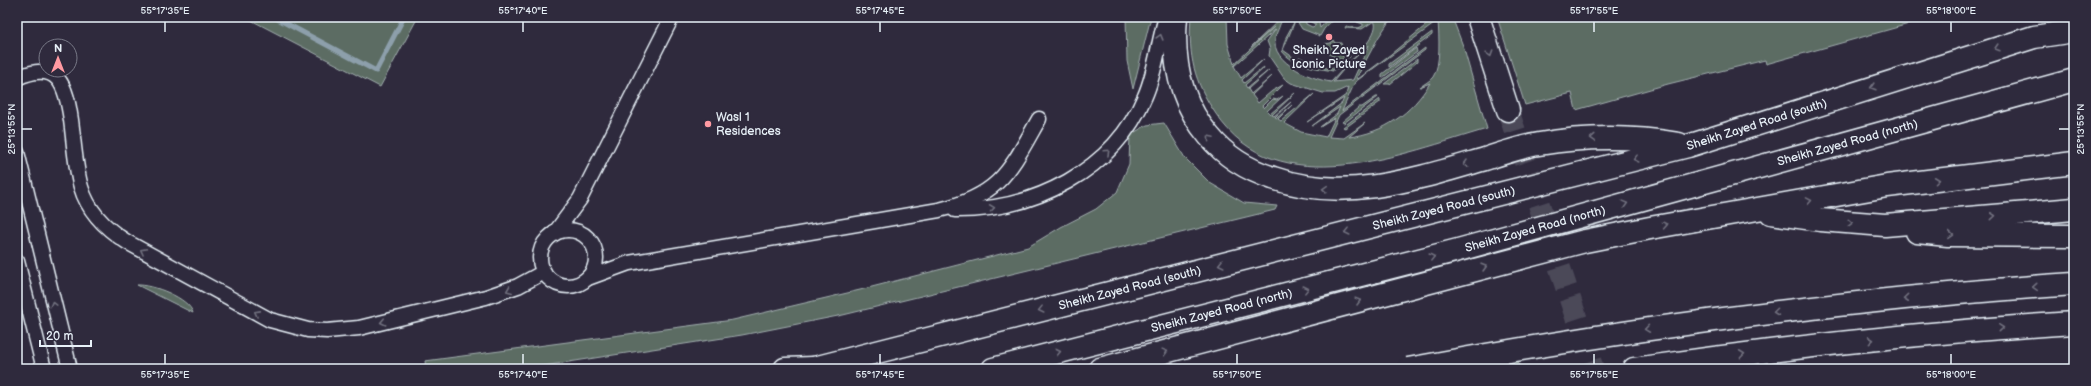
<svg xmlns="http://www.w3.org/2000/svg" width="2091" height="386" font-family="'Balsamiq Sans',sans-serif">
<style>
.green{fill:#5b6c64;stroke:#a2aeae;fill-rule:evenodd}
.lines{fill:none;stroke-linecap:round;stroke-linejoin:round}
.stream{stroke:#8d9fab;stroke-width:5}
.motorway-tunnel{stroke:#4b4859;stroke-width:22;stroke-dasharray:22 11;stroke-linecap:butt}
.minor-casing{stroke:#e8f1f8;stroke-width:17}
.trunk-casing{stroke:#e8f1f8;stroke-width:25}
.motorway-casing{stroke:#e8f1f8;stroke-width:25}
.minor{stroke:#2f2a3d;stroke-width:14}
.trunk{stroke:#2f2a3d;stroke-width:22}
.motorway{stroke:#2f2a3d;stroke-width:22}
.trunk-bridge-casing{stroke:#e8f1f8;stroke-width:25;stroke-linecap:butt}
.trunk-bridge{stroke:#2f2a3d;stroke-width:22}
.oneway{stroke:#70707e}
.ticks{fill:none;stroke:#e8f1f8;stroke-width:1.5}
.poi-dot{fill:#ff9aa2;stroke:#2f2a3d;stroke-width:1.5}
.labels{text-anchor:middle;stroke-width:4;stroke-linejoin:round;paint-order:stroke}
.poi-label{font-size:12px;fill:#e8f1f8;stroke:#2f2a3d}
.street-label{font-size:12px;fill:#e8f1f8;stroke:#2f2a3d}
.neatline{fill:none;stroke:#e8f1f8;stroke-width:1.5}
.ticks-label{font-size:10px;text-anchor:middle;fill:#e8f1f8}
</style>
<rect width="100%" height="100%" fill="#2f2a3d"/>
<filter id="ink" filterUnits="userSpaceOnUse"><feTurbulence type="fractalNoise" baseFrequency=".025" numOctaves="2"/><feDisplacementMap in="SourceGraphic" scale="8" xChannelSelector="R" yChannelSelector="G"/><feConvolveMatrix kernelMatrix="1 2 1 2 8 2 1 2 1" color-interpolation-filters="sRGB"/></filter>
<g filter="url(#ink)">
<g class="green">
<polygon points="245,17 418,17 380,87"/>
<polygon points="1126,17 1151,17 1133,89 1127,61"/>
<path d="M1191,17H1227L1228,44L1234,64L1274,27L1251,47L1282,17H1285C1280,21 1280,26 1277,32C1264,60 1310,79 1331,82L1345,67L1333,69V71C1318,68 1293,66 1282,51L1286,37L1297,17L1301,20L1305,17L1306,24L1312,27L1315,26V24L1309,21L1308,17H1315L1313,21L1319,23L1320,28L1330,17H1335L1324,29L1320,36L1302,29L1297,21H1295L1283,50L1297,60H1301L1299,57C1309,61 1316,67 1327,68C1333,68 1342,66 1347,63C1357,58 1381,30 1374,21L1362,29L1345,28L1346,26L1358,28L1363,26V24L1357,22L1354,17H1386L1385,20L1392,17L1378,38L1357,77L1358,79L1391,54L1436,17H1452L1463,46L1487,129C1404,153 1277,206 1216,114C1194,82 1188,56 1191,17ZM1438,21C1439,35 1441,66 1433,77C1430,81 1424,84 1420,87L1430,83C1412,113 1384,133 1349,137L1365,123L1344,138L1329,137L1339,115L1425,50V48L1342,111L1355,82ZM1276,29L1267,41L1270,49L1269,56L1284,78L1291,83L1323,93H1335L1348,87L1346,95L1307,122L1344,98L1342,103L1312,126L1340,107L1337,114L1320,127L1335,118L1326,137L1301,132L1284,123L1314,94L1281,121L1278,119L1292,105L1277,118L1275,117L1291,102L1274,116L1272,115L1295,93L1270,114L1267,111L1283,96L1277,100L1273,99L1264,108L1262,106L1283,85L1272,91L1258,103L1252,95L1272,76L1251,94L1248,89L1269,70L1247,88L1245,85L1263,69L1264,67L1244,83L1242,80L1264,59L1241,78L1234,66ZM1369,45L1353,80L1333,82L1348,64Z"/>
<polygon points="1497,17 1934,17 1766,64 1765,60 1668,84 1576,110 1572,93 1525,105"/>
<polygon points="1432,32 1432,35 1389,67 1389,64"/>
<path d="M1333,40L1335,43H1341L1342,49L1349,50L1342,56L1349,55L1350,57L1340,60C1332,56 1324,53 1325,44L1331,43Z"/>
<polygon points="1416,48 1417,52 1382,78 1382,74"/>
<polygon points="1417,59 1417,62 1390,84 1384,84"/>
<polygon points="1376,97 1378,97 1344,123 1342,122 1359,107 1362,107"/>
<polygon points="1380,99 1380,102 1345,128 1343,127"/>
<polygon points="1164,123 1185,158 1210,183 1244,203 1277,206 1275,210 843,315 742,335 524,369 426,369 425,361 733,320 860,290 1028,247 1061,227 1096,209 1117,192 1129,164 1130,135 1147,125"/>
<path d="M137,285C152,284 189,298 193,313Z"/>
<polygon points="1518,361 1521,369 1450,369"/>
</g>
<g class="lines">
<polyline class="stream" points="274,17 376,71 404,17"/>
<polyline class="motorway-tunnel" points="1508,110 1593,369"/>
<g class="minor-casing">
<g id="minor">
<path d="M17,78C59,59 66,86 71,120C74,142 75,166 81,187C88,211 106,229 127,242L270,320L308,330L327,331L359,328L486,297L518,286L544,272"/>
<polyline points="17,152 70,369"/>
<path d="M955,210C1033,211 1114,171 1145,96C1156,71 1158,43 1166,17"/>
<circle cx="568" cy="258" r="28"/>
<polyline points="554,234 580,199 672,17"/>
<polyline points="17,261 44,369"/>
<path d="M588,278L629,263L939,210C1001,195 1010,170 1039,119"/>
</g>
</g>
<g class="trunk-casing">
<path id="trunk" d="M1634,369C1780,348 1927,332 2074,323"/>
</g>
<g class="motorway-casing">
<g id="motorway">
<path d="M1176,17C1172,61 1180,102 1209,136C1226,157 1248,170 1273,178C1344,203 1416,179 1485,159C1503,153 1521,147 1539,144C1586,136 1632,136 1679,144"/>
<polyline points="1478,17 1508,110"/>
<polyline points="1771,213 1820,220 1885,225 2074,209"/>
<polyline points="1917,232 1948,235 2074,236"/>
<polyline points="785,369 813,368"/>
<path id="s1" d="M810,369L1688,146L2034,37L2074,31"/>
<path id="s2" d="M993,369L1458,250L2074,80"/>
<polyline points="1100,369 1585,241 1650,228 1887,186 2074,163"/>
</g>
</g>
<use href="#minor" class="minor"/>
<use href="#trunk" class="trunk"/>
<use href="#motorway" class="motorway"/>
<g class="trunk-bridge-casing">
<path id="trunk-bridge" d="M1408,369C1628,328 1850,299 2074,284"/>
</g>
<use href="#trunk-bridge" class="trunk-bridge"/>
</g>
<defs><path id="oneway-chevron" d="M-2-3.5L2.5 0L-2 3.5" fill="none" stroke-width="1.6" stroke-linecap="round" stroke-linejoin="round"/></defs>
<g class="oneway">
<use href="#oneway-chevron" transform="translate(1160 37) rotate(-74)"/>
<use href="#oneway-chevron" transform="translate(1997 48) rotate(163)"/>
<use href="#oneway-chevron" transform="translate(1490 54) rotate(73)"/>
<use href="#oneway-chevron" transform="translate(1873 87) rotate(163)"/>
<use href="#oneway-chevron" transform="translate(1210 138) rotate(-130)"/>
<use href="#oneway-chevron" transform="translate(1593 138) rotate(177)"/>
<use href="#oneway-chevron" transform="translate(1107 152) rotate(-43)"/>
<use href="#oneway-chevron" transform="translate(1636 159) rotate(166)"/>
<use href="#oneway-chevron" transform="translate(1466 164) rotate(165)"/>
<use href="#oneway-chevron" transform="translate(1937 180) rotate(-7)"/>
<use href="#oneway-chevron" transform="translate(1325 189) rotate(-176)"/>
<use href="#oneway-chevron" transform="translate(1809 201) rotate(-10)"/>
<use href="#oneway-chevron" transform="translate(1625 204) rotate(-15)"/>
<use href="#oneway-chevron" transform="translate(992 208) rotate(-8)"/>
<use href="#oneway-chevron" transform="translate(1993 216) rotate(-5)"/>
<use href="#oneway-chevron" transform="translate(1850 223) rotate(4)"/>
<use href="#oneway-chevron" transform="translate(1665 225) rotate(-10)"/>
<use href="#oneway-chevron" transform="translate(1347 232) rotate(166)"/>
<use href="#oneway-chevron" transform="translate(1951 235) rotate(2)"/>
<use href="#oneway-chevron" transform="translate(143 251) rotate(-152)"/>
<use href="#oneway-chevron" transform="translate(1432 257) rotate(-14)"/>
<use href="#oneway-chevron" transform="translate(1221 264) rotate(166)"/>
<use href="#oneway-chevron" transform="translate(1484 267) rotate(-16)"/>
<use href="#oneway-chevron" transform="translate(2035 287) rotate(176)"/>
<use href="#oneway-chevron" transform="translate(1306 289) rotate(-14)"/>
<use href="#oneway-chevron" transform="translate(509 290) rotate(158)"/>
<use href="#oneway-chevron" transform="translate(1906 298) rotate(174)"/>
<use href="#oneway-chevron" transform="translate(1358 301) rotate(-15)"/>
<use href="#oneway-chevron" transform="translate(53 304) rotate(-104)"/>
<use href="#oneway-chevron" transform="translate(1041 310) rotate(166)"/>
<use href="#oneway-chevron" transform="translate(1776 312) rotate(173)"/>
<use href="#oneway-chevron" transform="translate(257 313) rotate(-152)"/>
<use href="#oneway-chevron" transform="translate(383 322) rotate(167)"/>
<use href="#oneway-chevron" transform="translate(2001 328) rotate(-5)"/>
<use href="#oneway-chevron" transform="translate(1647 329) rotate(172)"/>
<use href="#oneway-chevron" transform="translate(1871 340) rotate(-6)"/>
<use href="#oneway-chevron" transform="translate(1058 352) rotate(-14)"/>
<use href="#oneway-chevron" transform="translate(1165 352) rotate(-15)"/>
<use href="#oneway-chevron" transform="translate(1742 354) rotate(-7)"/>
</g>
</g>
<path class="ticks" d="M165,22V32M523,22V32M880,22V32M1237,22V32M1594,22V32M1951,22V32M22,129H32M2059,129H2069M165,354V364M523,354V364M880,354V364M1237,354V364M1594,354V364M1951,354V364"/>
<g class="poi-dot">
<circle cx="1329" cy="37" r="4"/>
<circle cx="708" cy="124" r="4"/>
</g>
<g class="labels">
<g class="poi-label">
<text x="1329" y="54">Sheikh Zayed<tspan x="1329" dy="14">Iconic Picture</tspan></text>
<text x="716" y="121" text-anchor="start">Wasl 1<tspan x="716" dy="14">Residences</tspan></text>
</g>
<g class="street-label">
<text dy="4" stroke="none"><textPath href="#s1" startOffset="978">Sheikh Zayed Road (south)</textPath></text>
<text dy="4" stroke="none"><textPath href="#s2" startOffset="884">Sheikh Zayed Road (north)</textPath></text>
<text dy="4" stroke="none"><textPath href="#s1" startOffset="654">Sheikh Zayed Road (south)</textPath></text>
<text dy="4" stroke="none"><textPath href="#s2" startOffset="560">Sheikh Zayed Road (north)</textPath></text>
<text dy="4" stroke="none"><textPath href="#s1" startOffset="330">Sheikh Zayed Road (south)</textPath></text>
<text dy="4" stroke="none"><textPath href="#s2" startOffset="236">Sheikh Zayed Road (north)</textPath></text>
</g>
</g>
<rect width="2091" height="386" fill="none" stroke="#2f2a3d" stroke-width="44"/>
<g transform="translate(58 58)"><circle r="19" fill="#2f2a3d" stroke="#797a88"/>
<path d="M0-3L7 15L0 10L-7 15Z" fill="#ff9aa2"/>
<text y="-6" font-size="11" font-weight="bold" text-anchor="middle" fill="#e8f1f8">N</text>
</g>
<path d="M40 340v6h51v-6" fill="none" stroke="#e8f1f8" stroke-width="2"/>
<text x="46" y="340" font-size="12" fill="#e8f1f8" stroke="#2f2a3d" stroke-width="3" paint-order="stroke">20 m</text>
<rect x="22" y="22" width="2047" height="342" class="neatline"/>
<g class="ticks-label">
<text x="165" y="14">55°17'35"E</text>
<text x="523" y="14">55°17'40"E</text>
<text x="880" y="14">55°17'45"E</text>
<text x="1237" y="14">55°17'50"E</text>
<text x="1594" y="14">55°17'55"E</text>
<text x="1951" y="14">55°18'00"E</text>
<text transform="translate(11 129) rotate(-90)" y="4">25°13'55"N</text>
<text transform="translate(2080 129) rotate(-90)" y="4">25°13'55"N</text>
<text x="165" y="378">55°17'35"E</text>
<text x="523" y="378">55°17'40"E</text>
<text x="880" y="378">55°17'45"E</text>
<text x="1237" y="378">55°17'50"E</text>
<text x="1594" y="378">55°17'55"E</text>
<text x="1951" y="378">55°18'00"E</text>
</g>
</svg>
